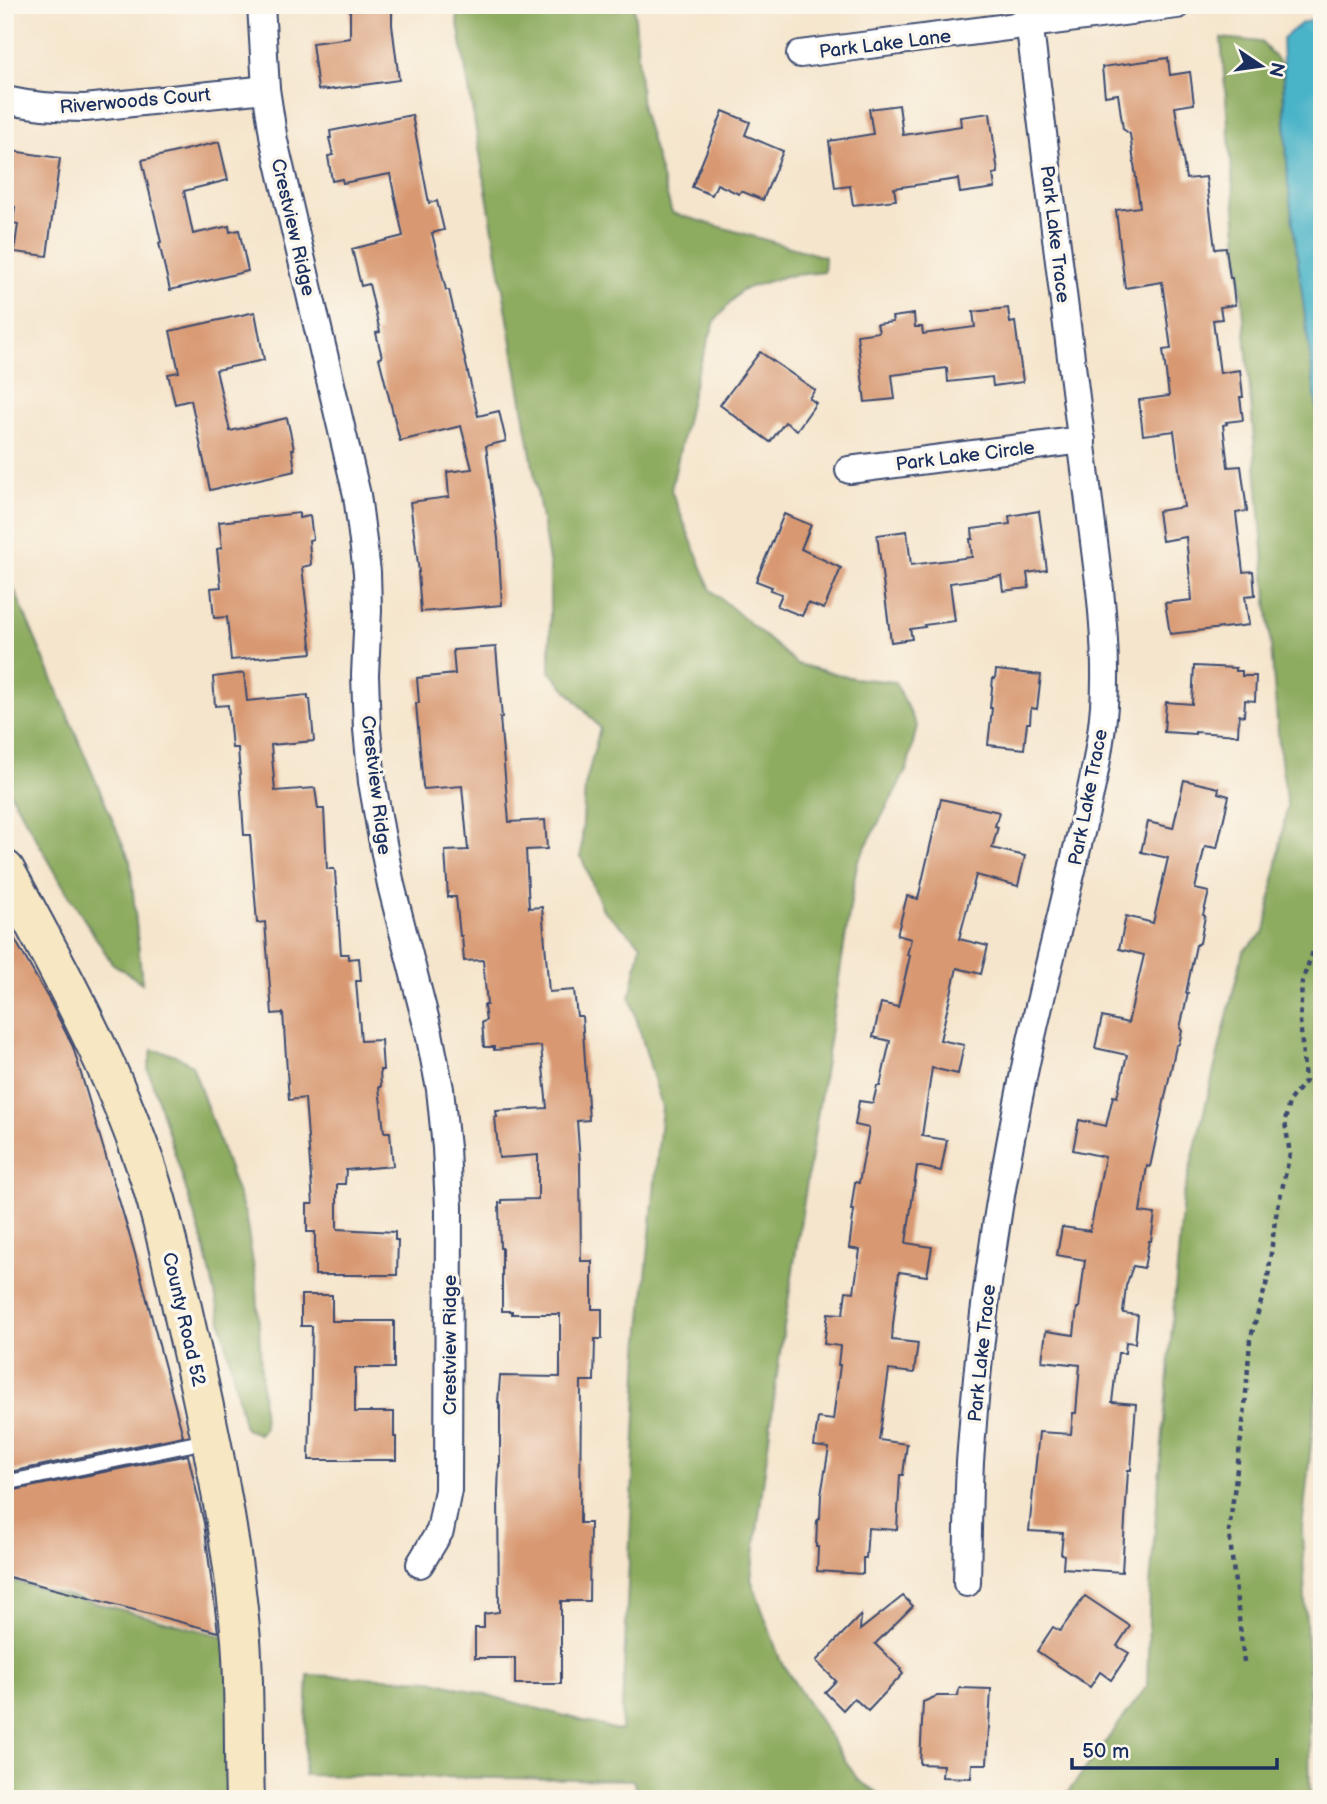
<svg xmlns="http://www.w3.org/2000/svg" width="1327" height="1804" font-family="'Balsamiq Sans',sans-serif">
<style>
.forest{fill:#8eac60;stroke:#546e5f;stroke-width:2}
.water{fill:#49b3c7;stroke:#327192;stroke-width:2}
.building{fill:#d89972}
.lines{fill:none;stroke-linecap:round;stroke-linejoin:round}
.service-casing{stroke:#3c4a6e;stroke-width:18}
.minor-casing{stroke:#3c4a6e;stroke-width:30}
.secondary-casing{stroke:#3c4a6e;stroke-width:42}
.path{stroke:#3c4a6e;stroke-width:4.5;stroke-dasharray:5 5;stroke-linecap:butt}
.service{stroke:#fff;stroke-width:14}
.minor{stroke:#fff;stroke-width:26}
.secondary{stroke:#f7e8c3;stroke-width:38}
.rail{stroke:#1b2f5e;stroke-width:5;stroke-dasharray:10 5;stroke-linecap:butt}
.labels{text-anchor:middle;stroke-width:7;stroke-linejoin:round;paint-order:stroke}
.street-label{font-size:19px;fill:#1b2f5e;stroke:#fbf7ec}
</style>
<rect width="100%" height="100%" fill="#fbf7ec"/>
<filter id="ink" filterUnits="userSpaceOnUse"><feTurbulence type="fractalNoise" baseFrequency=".0143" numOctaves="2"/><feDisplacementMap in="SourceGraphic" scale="14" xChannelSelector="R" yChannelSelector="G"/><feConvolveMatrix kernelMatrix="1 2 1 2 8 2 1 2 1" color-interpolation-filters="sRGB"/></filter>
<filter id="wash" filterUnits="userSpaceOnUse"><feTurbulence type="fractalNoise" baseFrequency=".00686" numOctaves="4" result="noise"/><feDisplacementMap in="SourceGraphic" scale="28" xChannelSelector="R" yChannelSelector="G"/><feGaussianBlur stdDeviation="1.57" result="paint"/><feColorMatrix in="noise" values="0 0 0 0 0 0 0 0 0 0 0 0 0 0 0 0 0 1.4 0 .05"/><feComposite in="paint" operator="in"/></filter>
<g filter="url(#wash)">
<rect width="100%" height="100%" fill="#f5e5cc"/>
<g class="forest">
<polygon points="459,5 634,5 642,109 672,213 825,257 824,272 786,276 741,290 715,321 696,376 671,490 711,590 797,664 853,678 895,682 917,726 907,769 857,863 779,1359 751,1579 781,1662 858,1780 887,1799 639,1799 633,1780 304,1775 308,1675 431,1680 621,1731 639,1351 662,1107 630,997 641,944 603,910 581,856 585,786 600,728 550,671 550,567 457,18"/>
<polygon points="1221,38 1261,42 1282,65 1288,184 1322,448 1322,1340 1302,1529 1308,1667 1310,1799 1063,1799 1147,1686 1150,1586 1183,1198 1243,951 1265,932 1287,806 1279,745"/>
<polygon points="5,568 130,861 142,983 112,963 65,889 5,784"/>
<polygon points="152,1050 173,1054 192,1065 245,1214 257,1287 264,1428 259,1434 245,1429 205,1249 148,1069"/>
<polygon points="5,1579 241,1641 239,1799 5,1799"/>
</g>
<polygon class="water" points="1322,17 1322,448 1288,184 1282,39 1302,23"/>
<g id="blocks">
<g class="building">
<polygon points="350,5 392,5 392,25 399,80 327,90 327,89 318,90 312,43 350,38"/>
<polygon points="1168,58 1170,75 1190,72 1194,104 1175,107 1186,179 1206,177 1215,249 1226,248 1230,278 1232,278 1235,305 1220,307 1222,319 1213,320 1220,373 1240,370 1243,397 1240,397 1243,420 1226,422 1227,424 1223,425 1228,467 1241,466 1247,511 1236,513 1243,572 1253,571 1255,595 1245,596 1249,625 1170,634 1165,603 1192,600 1186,537 1162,541 1158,511 1184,507 1174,431 1143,435 1139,400 1169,396 1163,350 1171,349 1162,282 1125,288 1116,210 1140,207 1130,134 1123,129 1118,94 1105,96 1102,67"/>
<polygon points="899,105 903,135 961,126 960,117 990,113 998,173 993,174 995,188 960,193 958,179 894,188 896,200 853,205 850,186 835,188 829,141 873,134 869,109"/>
<polygon points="723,111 750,122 745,135 783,151 763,200 741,191 739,194 717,184 712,195 692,187"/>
<polygon points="412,115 429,203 437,201 444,230 432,233 446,290 449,290 478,416 499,411 506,441 486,446 498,539 502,605 421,612 418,572 419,572 410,502 449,497 447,472 472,469 461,426 400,441 379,358 382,357 376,333 380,332 369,284 361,286 352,249 403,236 390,174 343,183 342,179 332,181 328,156 333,155 329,138 331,138 330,131"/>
<polygon points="219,142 228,180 184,191 193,234 229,226 230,232 239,230 248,271 170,290 159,243 161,242 142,160"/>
<polygon points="5,150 60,158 47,256 14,252 18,224 13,223 15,207 5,206"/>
<polygon points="1008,308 1010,323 1015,322 1023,382 993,386 992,377 948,382 947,368 892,375 895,399 865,402 857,335 879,332 877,324 893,322 892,317 914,314 915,327 922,327 923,334 975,327 973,312"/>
<polygon points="255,312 264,360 216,370 230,431 287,418 294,449 292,449 295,471 210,490 191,400 175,404 168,374 179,372 170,331"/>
<polygon points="760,352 815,390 809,398 816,403 797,430 785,422 770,442 720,405"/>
<polygon points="1039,511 1047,570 1027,573 1029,588 1003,591 1001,576 950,583 955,621 924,625 925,627 910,629 912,639 891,642 877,535 907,531 911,565 972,557 970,539 973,539 972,529 1010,524 1009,516"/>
<polygon points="299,513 299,518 310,516 313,539 309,540 311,565 302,567 312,653 231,660 227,617 214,618 211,588 221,587 217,549 222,548 219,522"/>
<polygon points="784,514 811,525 801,549 841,568 824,609 808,603 802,616 777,606 782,594 770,590 772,587 756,581"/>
<polygon points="496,647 502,718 500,718 509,822 545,820 547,849 526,850 529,908 542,907 549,992 574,990 577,1016 582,1016 589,1120 577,1121 580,1162 581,1261 592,1261 592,1309 602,1309 602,1339 595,1339 594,1381 581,1381 580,1523 590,1523 589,1601 561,1601 561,1684 515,1684 515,1658 475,1658 475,1628 484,1628 484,1614 499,1612 498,1492 499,1465 500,1466 500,1407 499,1408 499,1402 498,1402 500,1376 560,1377 560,1314 512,1314 512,1311 502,1311 502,1248 500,1248 499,1203 502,1203 502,1200 538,1199 538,1155 499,1158 495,1117 497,1117 496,1111 547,1108 541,1046 494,1050 494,1047 484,1047 482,1022 486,1021 484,1005 487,1005 483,960 464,961 462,936 460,936 456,897 448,897 445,851 468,850 462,786 424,789 423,786 416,703 419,703 417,678 455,674 453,650"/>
<polygon points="1194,666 1236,668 1236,671 1242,671 1242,676 1256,676 1255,701 1245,700 1244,716 1239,715 1238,735 1195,732 1195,734 1164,732 1166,702 1192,704"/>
<polygon points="996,670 1041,675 1037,709 1031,708 1030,723 1027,723 1024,749 988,745 992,708 990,708 993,678 995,679"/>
<polygon points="244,673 247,701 308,695 308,699 310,699 314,741 271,745 275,791 315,788 318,809 324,809 327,869 334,869 335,871 341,954 348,954 348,959 359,958 361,981 356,981 361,1041 381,1040 383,1070 380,1070 381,1087 379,1087 384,1132 390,1132 393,1166 346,1170 345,1184 337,1184 337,1229 395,1232 395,1240 398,1240 397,1275 315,1275 315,1232 307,1232 307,1204 313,1204 305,1098 289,1100 283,1013 272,1014 265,922 257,923 250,835 244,835 238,748 232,748 228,705 215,706 213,677"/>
<polygon points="1184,780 1219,788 1218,793 1229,796 1217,848 1205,846 1195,889 1209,892 1203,915 1205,916 1200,943 1196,945 1186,993 1188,993 1180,1028 1182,1031 1179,1044 1176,1046 1150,1167 1147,1166 1140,1212 1155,1214 1151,1241 1149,1241 1144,1268 1133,1266 1126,1286 1123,1313 1138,1315 1135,1343 1126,1342 1125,1353 1118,1353 1112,1402 1136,1404 1131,1470 1128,1470 1122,1572 1063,1568 1064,1555 1061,1554 1063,1533 1029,1531 1039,1432 1071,1434 1073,1413 1076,1413 1080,1365 1042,1361 1046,1331 1074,1335 1077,1308 1079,1308 1085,1260 1057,1255 1062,1227 1090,1231 1105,1157 1073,1150 1079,1120 1106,1126 1113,1096 1117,1097 1127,1055 1095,1048 1102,1017 1128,1023 1144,955 1119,949 1126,916 1153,923 1168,858 1141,852 1148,822 1173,828"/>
<polygon points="941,799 999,812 995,826 998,827 992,848 1025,856 1018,886 976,875 959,939 988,946 981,974 957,968 940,1040 964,1045 958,1074 932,1068 922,1136 947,1140 941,1171 917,1166 906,1243 932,1247 927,1276 899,1272 893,1325 892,1340 918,1343 914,1373 889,1370 879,1440 907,1444 903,1475 900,1475 897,1530 868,1528 866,1558 863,1558 863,1574 817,1571 818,1547 816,1547 817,1521 820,1518 821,1495 829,1448 814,1446 818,1418 833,1420 840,1365 838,1365 840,1346 824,1344 828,1313 843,1314 846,1291 854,1292 860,1250 849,1248 854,1210 851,1210 855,1182 859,1183 869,1128 855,1125 859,1101 873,1103 877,1086 880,1086 890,1041 873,1037 881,1003 898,1007 910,956 907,955 911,939 897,935 907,896 918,899"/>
<polygon points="5,922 52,1005 73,1047 134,1250 183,1436 5,1473"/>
<polygon points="301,1295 332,1295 332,1321 394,1321 394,1368 355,1368 355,1412 394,1412 394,1437 396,1437 396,1460 309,1460 312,1326 301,1326"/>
<polygon points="188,1455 204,1523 218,1632 5,1576 5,1492"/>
<polygon points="903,1596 913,1606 875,1644 901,1669 900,1670 903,1674 868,1711 854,1698 843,1710 825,1692 836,1681 816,1661 861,1615 860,1630"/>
<polygon points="1085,1596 1130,1626 1117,1646 1129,1653 1111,1680 1100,1672 1090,1687 1037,1651 1053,1627 1060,1631"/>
<polygon points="959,1688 991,1689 987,1764 972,1764 971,1778 942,1777 943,1765 920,1764 923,1702 937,1696 958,1696"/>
</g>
</g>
</g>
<g filter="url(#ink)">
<use href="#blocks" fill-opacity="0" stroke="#3c4a6e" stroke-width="2"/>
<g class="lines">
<g class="service-casing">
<polyline id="service" points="5,1483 211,1440"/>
</g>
<g class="minor-casing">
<g id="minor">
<polyline points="261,5 266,89 274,141 357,495 367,572 368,610 365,675 367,729 372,782 381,833 391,885 429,1033 440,1089 446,1148 449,1207 448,1490 440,1531 420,1564"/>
<polyline points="800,54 1177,5"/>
<path d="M5,100C32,106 58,108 85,108L266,89"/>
<polyline points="849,470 1082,440"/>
<path d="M967,1583C968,1543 968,1502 970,1462C979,1328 998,1194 1026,1063C1041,994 1059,926 1075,857C1087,808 1100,758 1104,706C1107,667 1104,629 1100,590L1027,5"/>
</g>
</g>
<g class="secondary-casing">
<path id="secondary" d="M5,870C54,960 104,1051 139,1147C160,1203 172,1263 185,1321C209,1426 232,1532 241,1640C245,1692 243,1746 245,1799"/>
</g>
<polyline class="path" points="1244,1662 1229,1531 1245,1407 1250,1340 1268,1278 1275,1220 1290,1154 1285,1122 1289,1101 1305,1081 1300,1020 1302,982 1322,926"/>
<use href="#service" class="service"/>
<use href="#minor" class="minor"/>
<use href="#secondary" class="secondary"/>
<polyline class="rail" points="1322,1537 1322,1581"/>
</g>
</g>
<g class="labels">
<g class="street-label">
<text transform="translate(885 43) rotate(-7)" y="7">Park Lake Lane</text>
<text transform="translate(135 100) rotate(-5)" y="7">Riverwoods Court</text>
<text transform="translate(294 227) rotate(77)" y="7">Crestview Ridge</text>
<text transform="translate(1056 234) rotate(83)" y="7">Park Lake Trace</text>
<text transform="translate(965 455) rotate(-7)" y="7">Park Lake Circle</text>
<text transform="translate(377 785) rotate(83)" y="7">Crestview Ridge</text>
<text transform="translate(1087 797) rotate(-79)" y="7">Park Lake Trace</text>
<text transform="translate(185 1319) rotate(77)" y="7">County Road 52</text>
<text transform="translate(449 1345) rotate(-90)" y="7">Crestview Ridge</text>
<text transform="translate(981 1353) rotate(-84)" y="7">Park Lake Trace</text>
</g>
</g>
<rect width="1327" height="1804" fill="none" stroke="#fbf7ec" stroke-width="28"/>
<g transform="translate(1261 66) rotate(103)" stroke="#fbf7ec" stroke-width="5" paint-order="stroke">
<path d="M0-5L12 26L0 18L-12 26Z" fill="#1b2f5e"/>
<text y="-10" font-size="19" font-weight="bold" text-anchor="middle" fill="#1b2f5e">N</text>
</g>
<path d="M1072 1758v10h205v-10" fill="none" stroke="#1b2f5e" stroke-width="3.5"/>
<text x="1082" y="1758" font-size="21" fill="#1b2f5e" stroke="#fbf7ec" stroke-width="5" paint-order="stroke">50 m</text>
</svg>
